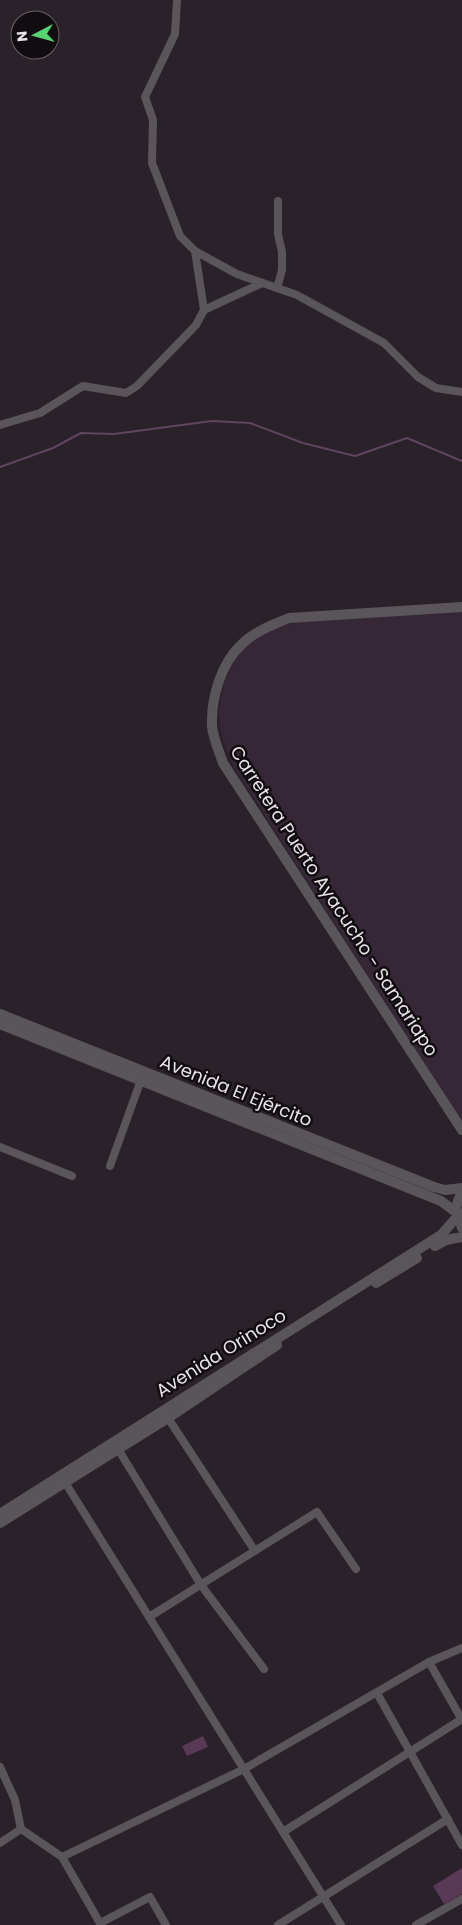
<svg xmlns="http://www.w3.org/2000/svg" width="462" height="1925" font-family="Poppins,sans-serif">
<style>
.built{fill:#352735}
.green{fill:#583a57}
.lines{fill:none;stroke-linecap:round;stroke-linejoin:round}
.stream{stroke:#604460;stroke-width:2}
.minor{stroke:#5a555a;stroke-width:8}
.tertiary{stroke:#5a555a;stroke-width:10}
.labels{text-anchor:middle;stroke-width:5;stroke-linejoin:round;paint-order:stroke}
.street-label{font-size:18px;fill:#e9e2e8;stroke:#110c10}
</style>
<rect width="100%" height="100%" fill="#2b212a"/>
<polygon class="built" points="462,611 462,1121 234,768 221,735 219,710 224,683 234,661 250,641 269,629 296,622"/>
<g class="green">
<polygon points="203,1736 208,1747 187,1756 182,1746"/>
<polygon points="462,1868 462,1894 444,1904 433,1886"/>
</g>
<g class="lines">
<polyline class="stream" points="0,467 53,448 81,433 114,434 212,421 250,423 303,443 355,456 407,438 462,461"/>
<g class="minor">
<polyline points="177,0 175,34 145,97 153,120 152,163 180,236 195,251 237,274 297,295 384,343 418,377 436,388 462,392"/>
<polyline points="277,288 282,270 282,252 278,234 278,201"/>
<polyline points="204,310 262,283"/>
<polyline points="0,425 40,413 83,386 126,393 137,386 196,325 204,310 195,251"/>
<polyline points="0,1147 72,1176"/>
<polyline points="110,1166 141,1080"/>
<polyline points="168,1418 255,1551"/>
<polyline points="118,1449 201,1585 264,1669"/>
<polyline points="63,1479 341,1925"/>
<polyline points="149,1617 317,1512 356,1569"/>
<polyline points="429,1662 462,1720"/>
<polyline points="377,1693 462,1845"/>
<polyline points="0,1767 15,1800 21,1829"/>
<polyline points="283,1832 462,1719"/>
<polyline points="0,1843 21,1829 62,1857 101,1925"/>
<polyline points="62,1857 244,1769 429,1662 462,1648"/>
<polyline points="100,1923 150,1897 166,1925"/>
<polyline points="278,1925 448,1819"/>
<polyline points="416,1925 462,1899"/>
</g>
<g class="tertiary">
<path d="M462,607L289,618C273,625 255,631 242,644C221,663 211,698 212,726C213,738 219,751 223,763L462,1130"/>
<polyline points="0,1014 434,1187 445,1190 462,1188"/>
<polyline points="0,1024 441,1201 457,1213"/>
<polyline points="462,1190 456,1207 462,1228"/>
<polyline points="435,1246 446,1240 462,1237"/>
<polyline points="376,1283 417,1258"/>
<polyline points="0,1514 441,1235 457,1217"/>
<polyline points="0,1523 168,1418 277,1345"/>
</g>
</g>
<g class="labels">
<g class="street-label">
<text transform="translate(334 901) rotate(57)" y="6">Carretera Puerto Ayacucho - Samariapo</text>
<text transform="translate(236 1091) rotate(22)" y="6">Avenida El Ejército</text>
<text transform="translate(221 1353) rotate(-32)" y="6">Avenida Orinoco</text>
</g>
</g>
<g transform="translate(35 35) rotate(264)"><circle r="24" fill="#110c10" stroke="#676266"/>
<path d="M0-4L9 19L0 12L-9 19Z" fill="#55d671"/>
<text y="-8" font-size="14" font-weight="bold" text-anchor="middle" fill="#e9e2e8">N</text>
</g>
</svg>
